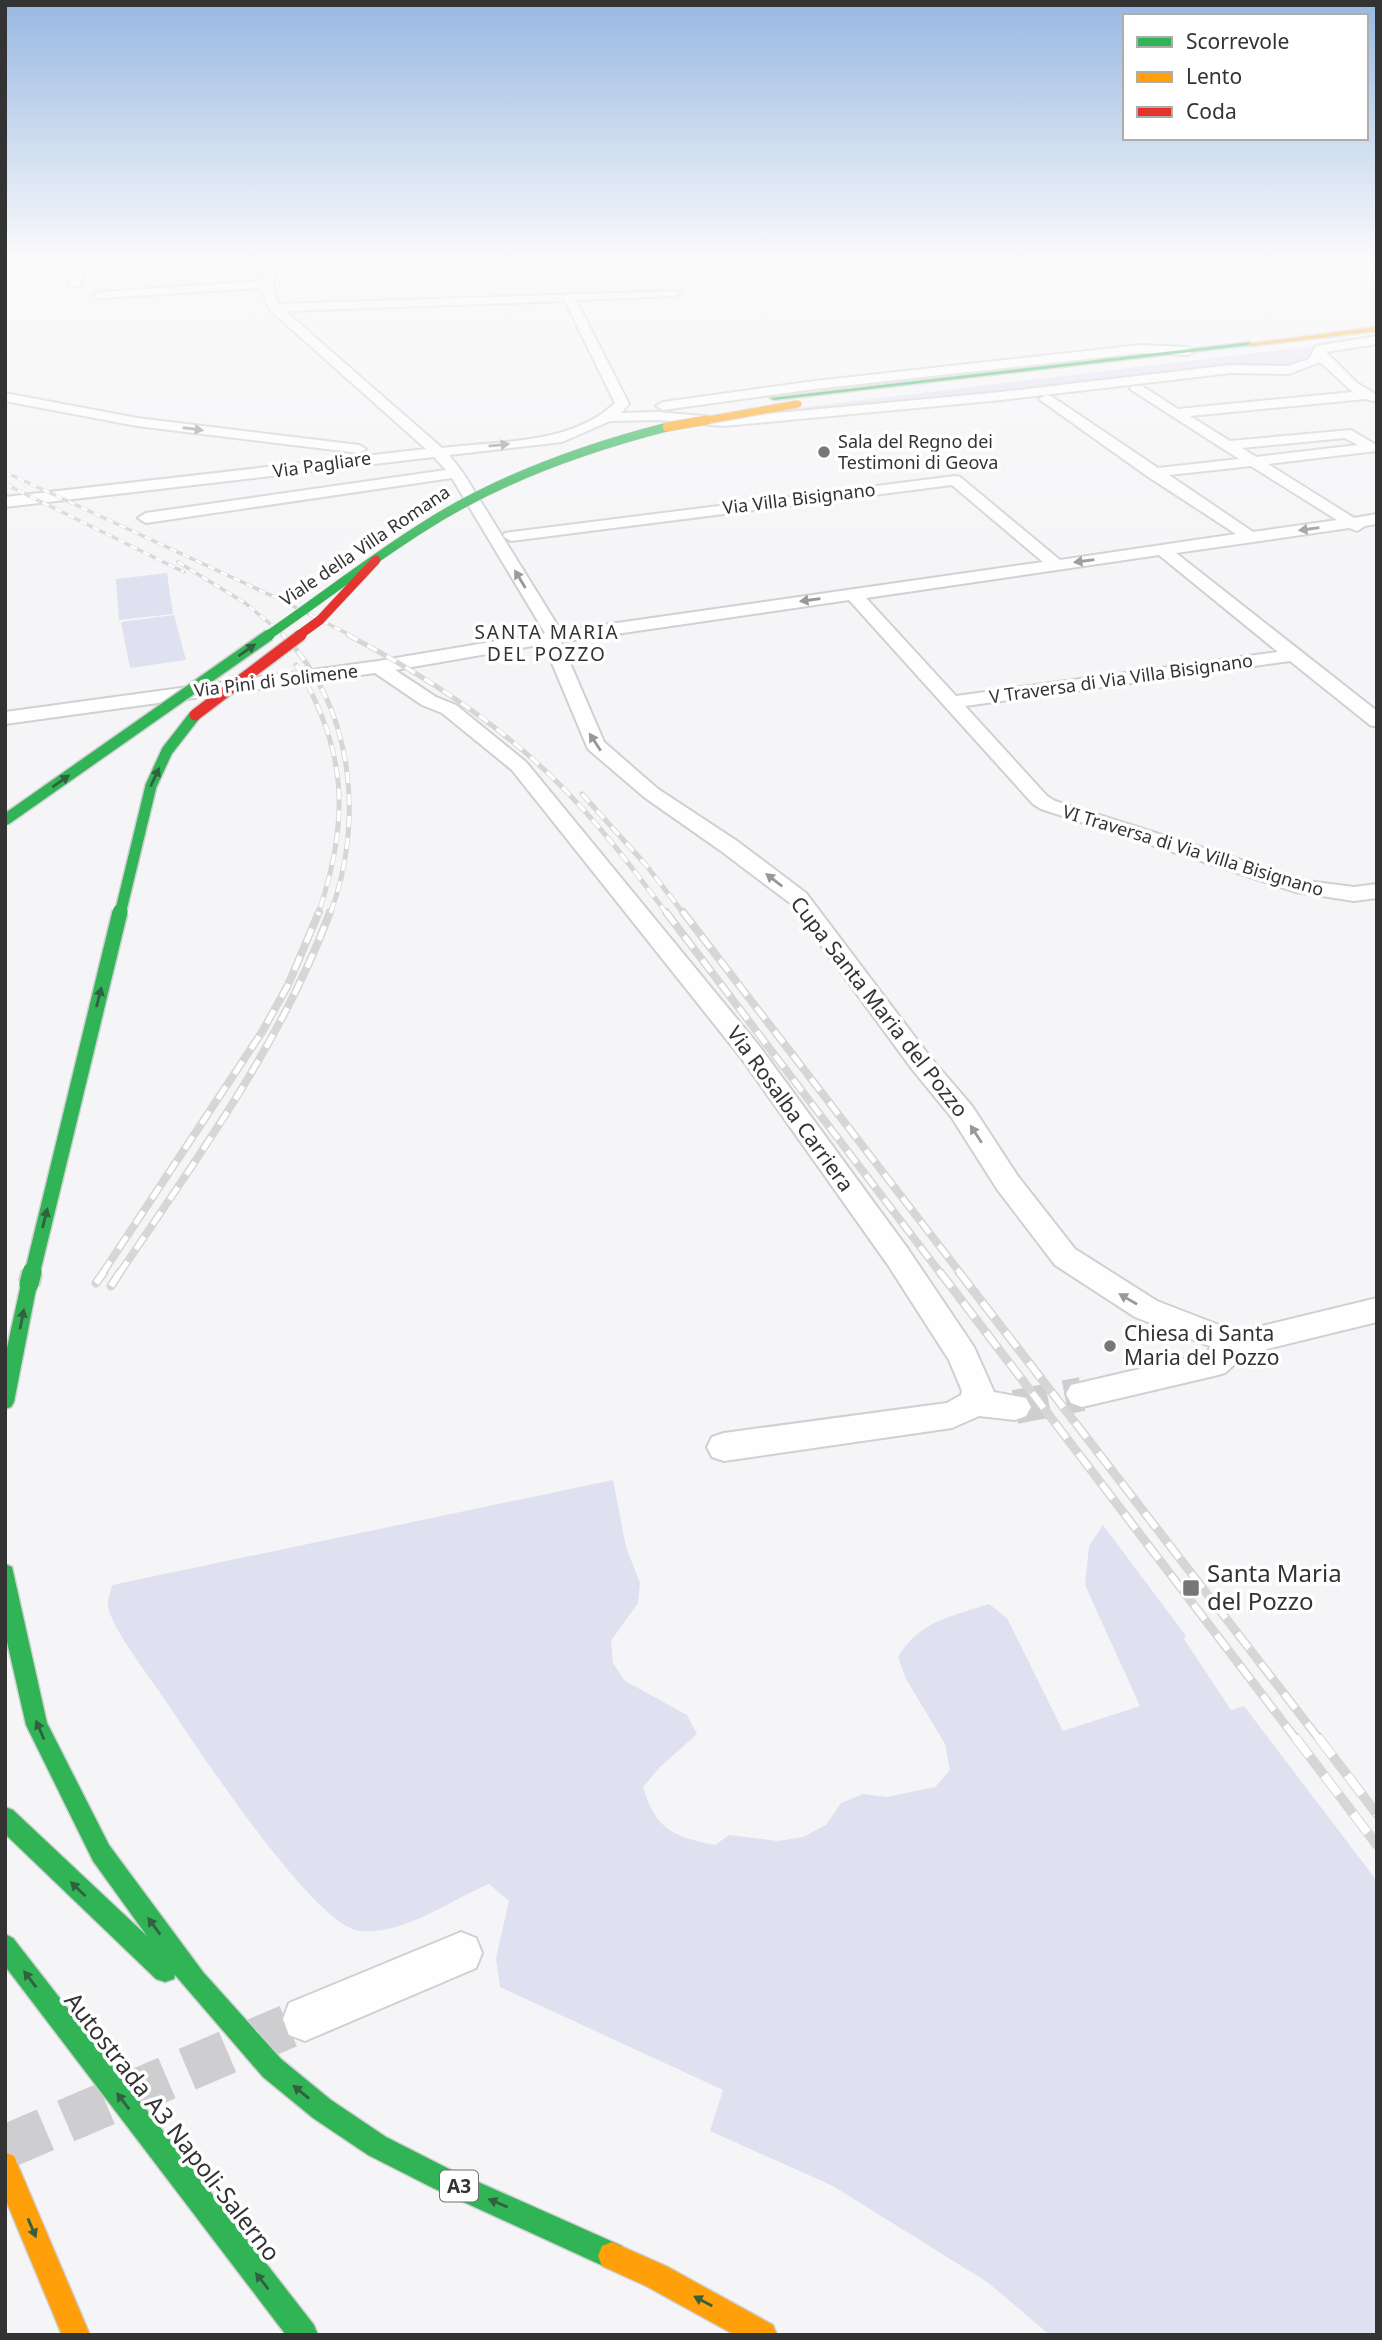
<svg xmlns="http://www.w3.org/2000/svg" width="1382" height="2340" font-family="'Noto Sans',sans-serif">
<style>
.green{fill:#e0e1f0}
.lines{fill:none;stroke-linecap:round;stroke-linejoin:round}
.street-tunnel-far1{stroke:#ceced0;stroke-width:34;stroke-dasharray:34 17;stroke-linecap:butt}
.street-tunnel{stroke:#ceced0;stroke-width:44;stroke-dasharray:44 22;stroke-linecap:butt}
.street-casing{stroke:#cfd0d1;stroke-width:4}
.fast-casing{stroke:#cfd0d1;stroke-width:3}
.slow-casing{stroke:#cfd0d1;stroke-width:3}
.street{fill:#fefefe;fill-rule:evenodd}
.fast{fill:#30b455;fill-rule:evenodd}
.slow{fill:#ff9f0a;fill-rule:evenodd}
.rail-far4-casing{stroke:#d6d6d7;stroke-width:3.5}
.rail-far3-casing{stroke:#d6d6d7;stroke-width:5}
.rail-far2-casing{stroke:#d6d6d7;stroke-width:8}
.rail-far1-casing{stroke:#d6d6d7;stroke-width:9}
.rail-casing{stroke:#d6d6d7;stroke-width:10}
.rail-far4{stroke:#fff;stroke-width:2.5;stroke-dasharray:7;stroke-linecap:butt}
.rail-far3{stroke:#fff;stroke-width:3.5;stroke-dasharray:11;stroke-linecap:butt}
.rail-far2{stroke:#fff;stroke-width:5;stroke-dasharray:15;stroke-linecap:butt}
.rail-far1{stroke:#fff;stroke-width:6;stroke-dasharray:19;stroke-linecap:butt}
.rail{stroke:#fff;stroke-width:8;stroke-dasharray:24;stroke-linecap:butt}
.fast-bridge-far3-casing{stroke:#cfd0d1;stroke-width:10;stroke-linecap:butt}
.fast-bridge-far2-casing{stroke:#cfd0d1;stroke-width:14;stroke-linecap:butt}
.fast-bridge-far1-casing{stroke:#cfd0d1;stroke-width:18;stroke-linecap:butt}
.fast-bridge-casing{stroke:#cfd0d1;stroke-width:23;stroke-linecap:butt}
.slow-bridge-far1-casing{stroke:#cfd0d1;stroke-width:9;stroke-linecap:butt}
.slow-bridge-casing{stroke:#cfd0d1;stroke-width:10;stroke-linecap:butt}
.jam-bridge-far1-casing{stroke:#cfd0d1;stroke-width:10;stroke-linecap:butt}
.jam-bridge-casing{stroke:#cfd0d1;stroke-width:14;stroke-linecap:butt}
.fast-bridge-far3{stroke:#30b455;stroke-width:9}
.fast-bridge-far2{stroke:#30b455;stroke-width:11}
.fast-bridge-far1{stroke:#30b455;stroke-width:15}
.fast-bridge{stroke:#30b455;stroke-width:19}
.slow-bridge-far1{stroke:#ff9f0a;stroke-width:7}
.slow-bridge{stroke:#ff9f0a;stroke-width:9}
.jam-bridge-far1{stroke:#e5322d;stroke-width:9}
.jam-bridge{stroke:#e5322d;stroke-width:11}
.oneway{fill:#989899}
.oneway2{fill:#326040}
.poi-dot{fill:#777778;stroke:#fff;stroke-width:2.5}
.labels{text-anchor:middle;stroke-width:7;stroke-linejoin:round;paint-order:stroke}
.far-poi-label{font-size:18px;fill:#333334;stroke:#fff;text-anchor:start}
.far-street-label{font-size:18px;fill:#333334;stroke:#fff}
.far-neighbourhood-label{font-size:19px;letter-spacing:2px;fill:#333334;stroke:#fff}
.shield{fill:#fff;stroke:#707071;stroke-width:2}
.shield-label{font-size:19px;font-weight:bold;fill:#333334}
.street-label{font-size:21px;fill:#333334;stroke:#fff}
.poi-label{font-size:21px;fill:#333334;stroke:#fff;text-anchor:start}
.near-poi-label{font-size:24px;fill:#333334;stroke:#fff;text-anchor:start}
.near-street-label{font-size:24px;fill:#333334;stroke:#fff}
</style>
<rect width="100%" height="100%" fill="#f5f5f7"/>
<g class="green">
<polygon points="1322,345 1311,349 1312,356 1299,364 1233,365 1003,390 995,393 807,411 772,411"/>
<polygon points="167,573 173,614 119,620 116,579"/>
<polygon points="174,615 186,660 130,668 121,622"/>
<path d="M613,1480L626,1547L640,1583L638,1603L611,1641L613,1663L625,1681L687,1715L697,1734L659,1768L643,1787C655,1829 674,1837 715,1845L729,1835L778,1841L803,1837L826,1825L841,1803L863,1794L887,1797L935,1787L950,1770L945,1744L906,1679L898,1657C920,1620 951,1617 989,1604L1007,1618L1063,1731L1140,1706L1085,1585L1089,1546L1103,1525L1186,1636L1184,1639L1231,1710L1244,1706L1377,1881V2335H1050L987,2282L833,2186L710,2131L723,2090L500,1987L496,1958L509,1901L489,1884C450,1900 405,1935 360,1931C313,1926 192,1740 163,1697C150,1677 111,1628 108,1606C107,1600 111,1591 112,1585Z"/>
</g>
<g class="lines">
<polyline class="street-tunnel-far1" points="1015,1407 1082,1394"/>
<polyline class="street-tunnel" points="5,2147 305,2019"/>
<g class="street-casing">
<g id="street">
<polygon points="74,255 84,255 81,284 75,287 69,284"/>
<path d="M268,255H278L277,261L575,255L557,261L275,267L273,289L278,304L678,291L680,293L674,296L576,300L629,404L621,413L658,412L724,418L1001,392L1231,365L1288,366L1309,359L1316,346L1377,336V344L1326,352L1357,383L1377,395V402L1365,399L1190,416L1230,441L1351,430L1376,445V451L1268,464L1354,518L1377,514V524L1365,526L1357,531L1349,528L1176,553L1377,711V727L1370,725L1290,661L965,706L1047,796L1055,801L1307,881L1354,887L1377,884V898L1354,901L1296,892L1041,809L1033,804L849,600L561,642L604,742L658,789L737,841L806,893L930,1057L972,1106L1017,1175L1075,1249L1157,1301L1237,1332L1377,1298V1322L1246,1354L1225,1373L1214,1376L1082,1407L1071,1403L1066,1394L1071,1385L1204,1354L1212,1347L1135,1317L1055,1265L997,1189L952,1118L912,1069L790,903L721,851L644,797L588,749L544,644L395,670L436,697L456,705L526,762L760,1047L908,1249L974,1347L994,1392L1026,1398L1031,1407L1026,1416L1015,1420L979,1416L952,1428L724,1461L712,1457L707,1447L712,1437L724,1433L947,1403L961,1395L962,1391L949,1360L888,1265L742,1059L512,770L442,713L422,705L375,673L5,724V712L378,661L545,633L452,478L146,523L138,518L146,513L446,470L434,457L5,507V497L426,449L270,310L261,288L100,298L94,295L100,292L262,281ZM565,301L615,403C571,445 498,441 442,448L285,311ZM1320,362L1353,392L1178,409L1142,386H1132L1130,389L1239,459L1158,468L1051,396L1046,395L1039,399L1147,476L1236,534L1060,560L960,477L955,476L505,533L503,536L511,541L952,485L1043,562L561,631L463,473L449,455L562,442L610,421L658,420L724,426L1001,400L1231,373L1289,374ZM1345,438L1358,445L1256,457L1242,448ZM1251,466L1337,520L1253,532L1169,475ZM1159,555L1278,652L956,696L866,598Z"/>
<polygon points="1141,345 1188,347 1194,351 1188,355 1141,353 815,389 663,410 656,406 663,402 815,381"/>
<polygon points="5,393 137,418 359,445 366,449 359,453 137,426 5,401"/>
<polygon points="461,1932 476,1938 482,1953 476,1968 305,2041 289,2035 283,2019 289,2003"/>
</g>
</g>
<g class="fast-casing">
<g id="fast">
<polygon points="1250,342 1252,345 774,400 770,398"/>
<polygon points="29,1278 35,1280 37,1284 14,1402 11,1407 5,1409 5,1357 21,1284 23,1280"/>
<polygon points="5,1564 12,1567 47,1723 109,1845 203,1972 281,2059 331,2100 386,2137 451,2170 622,2246 626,2256 622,2266 612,2270 433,2188 368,2155 313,2118 263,2077 175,1975 174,1979 165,1982 156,1979 5,1834 5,1807 13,1810 147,1936 93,1861 26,1725 5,1633"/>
<polygon points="5,1934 13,1938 314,2325 318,2335 286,2335 5,1966"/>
</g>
</g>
<g class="slow-casing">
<g id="slow">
<polygon points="1377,327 1377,331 1250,346 1247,344"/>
<polygon points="5,2152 14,2156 90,2335 62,2335 5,2198"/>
<polygon points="612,2242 666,2266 773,2325 777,2335 735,2335 646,2286 602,2266 598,2256 602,2246"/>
</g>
</g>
<use href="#street" class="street"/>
<use href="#fast" class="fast"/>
<use href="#slow" class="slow"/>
<g class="rail-far4-casing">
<g id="rail-far4">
<polyline points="5,472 281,600 352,636"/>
<polyline points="5,484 184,572"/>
<polyline points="178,562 245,603 285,636"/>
</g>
</g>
<g class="rail-far3-casing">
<g id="rail-far3">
<path d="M283,635C354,707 365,822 330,914"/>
<path d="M348,635C422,674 494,720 554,779C596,820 632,867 667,914"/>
<path d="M296,665C348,750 350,821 318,914"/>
<polyline points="582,794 646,865 684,914"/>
</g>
</g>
<g class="rail-far2-casing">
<g id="rail-far2">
<polyline points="666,912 941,1274"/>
<polyline points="683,912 961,1274"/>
<polyline points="102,1274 262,1032 288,985 319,912"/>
<path d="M119,1274C197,1158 281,1044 330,912"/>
</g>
</g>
<g class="rail-far1-casing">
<g id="rail-far1">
<polyline points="940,1272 1296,1739"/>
<polyline points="959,1272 1319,1739"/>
<polyline points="96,1283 104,1272"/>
<polyline points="111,1286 120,1272"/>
</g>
</g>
<g class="rail-casing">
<g id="rail">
<polyline points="1295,1737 1377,1845"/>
<polyline points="1318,1737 1377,1814"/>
</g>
</g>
<use href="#rail-far4" class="rail-far4"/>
<use href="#rail-far3" class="rail-far3"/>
<use href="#rail-far2" class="rail-far2"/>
<use href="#rail-far1" class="rail-far1"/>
<use href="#rail" class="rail"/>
<g class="fast-bridge-far3-casing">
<path id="fast-bridge-far3" d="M267,636C318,601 368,562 420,529C495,480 581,449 667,427"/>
</g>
<g class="fast-bridge-far2-casing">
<g id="fast-bridge-far2">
<polyline points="5,820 269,635"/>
<polyline points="120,914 151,786 167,751 195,715"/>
</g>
</g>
<g class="fast-bridge-far1-casing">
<polyline id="fast-bridge-far1" points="32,1274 120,912"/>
</g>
<g class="fast-bridge-casing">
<polyline id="fast-bridge" points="29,1284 32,1272"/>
</g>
<g class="slow-bridge-far1-casing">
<polyline id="slow-bridge-far1" points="697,422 798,404"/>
</g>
<g class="slow-bridge-casing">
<polyline id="slow-bridge" points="667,427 707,420"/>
</g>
<g class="jam-bridge-far1-casing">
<polyline id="jam-bridge-far1" points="298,636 320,620 376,560"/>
</g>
<g class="jam-bridge-casing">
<polyline id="jam-bridge" points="195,715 301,635"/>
</g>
<use href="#fast-bridge-far3" class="fast-bridge-far3"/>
<use href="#fast-bridge-far2" class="fast-bridge-far2"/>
<use href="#fast-bridge-far1" class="fast-bridge-far1"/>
<use href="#fast-bridge" class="fast-bridge"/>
<use href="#slow-bridge-far1" class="slow-bridge-far1"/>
<use href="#slow-bridge" class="slow-bridge"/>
<use href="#jam-bridge-far1" class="jam-bridge-far1"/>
<use href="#jam-bridge" class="jam-bridge"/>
</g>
<defs><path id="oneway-solid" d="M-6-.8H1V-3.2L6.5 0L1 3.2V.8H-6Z" transform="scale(1.75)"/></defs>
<g class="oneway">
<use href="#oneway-solid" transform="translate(193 429) rotate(7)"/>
<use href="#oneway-solid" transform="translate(499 445) rotate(-6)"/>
<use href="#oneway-solid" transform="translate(1309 529) rotate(172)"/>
<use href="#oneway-solid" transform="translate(1084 561) rotate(172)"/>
<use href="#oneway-solid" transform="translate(520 579) rotate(-121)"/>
<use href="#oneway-solid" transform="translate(810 600) rotate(172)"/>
<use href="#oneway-solid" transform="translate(595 742) rotate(-123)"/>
<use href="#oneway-solid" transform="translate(774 880) rotate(-142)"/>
<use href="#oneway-solid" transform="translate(976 1134) rotate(-123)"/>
<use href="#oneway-solid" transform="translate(1128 1299) rotate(-150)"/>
</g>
<g class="oneway2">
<use href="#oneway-solid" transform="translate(247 650) rotate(-35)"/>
<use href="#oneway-solid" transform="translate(155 777) rotate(-65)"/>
<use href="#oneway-solid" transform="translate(61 781) rotate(-35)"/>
<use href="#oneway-solid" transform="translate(99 997) rotate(-76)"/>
<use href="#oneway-solid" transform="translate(45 1218) rotate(-76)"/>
<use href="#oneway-solid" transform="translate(22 1319) rotate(-79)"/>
<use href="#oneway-solid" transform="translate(40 1730) rotate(-113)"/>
<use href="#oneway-solid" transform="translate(78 1889) rotate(-136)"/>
<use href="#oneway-solid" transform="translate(154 1926) rotate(-126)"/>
<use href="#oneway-solid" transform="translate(30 1979) rotate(-127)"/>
<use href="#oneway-solid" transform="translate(301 2092) rotate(-141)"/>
<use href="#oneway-solid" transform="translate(123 2101) rotate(-127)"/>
<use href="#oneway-solid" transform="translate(498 2203) rotate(-157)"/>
<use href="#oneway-solid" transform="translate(32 2228) rotate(67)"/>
<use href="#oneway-solid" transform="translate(262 2281) rotate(-128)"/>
<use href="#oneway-solid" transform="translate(703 2301) rotate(-152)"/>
</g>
<linearGradient id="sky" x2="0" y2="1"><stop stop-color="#97b8e2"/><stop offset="0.44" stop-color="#fafafb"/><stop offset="1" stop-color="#fafafb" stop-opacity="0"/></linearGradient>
<rect width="1382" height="583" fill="url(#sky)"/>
<g class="poi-dot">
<circle cx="824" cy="452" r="7"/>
<circle cx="1110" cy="1346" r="7"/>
<rect x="1182" y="1579" width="18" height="18" rx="3.5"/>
</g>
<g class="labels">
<g class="far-poi-label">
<text x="838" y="448">Sala del Regno dei<tspan x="838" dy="21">Testimoni di Geova</tspan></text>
</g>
<g class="far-street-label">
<text transform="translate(322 465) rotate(-8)" y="6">Via Pagliare</text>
<text transform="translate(799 499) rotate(-7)" y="6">Via Villa Bisignano</text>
<text transform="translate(365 546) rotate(-34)" y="6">Viale della Villa Romana</text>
<text transform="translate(1121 679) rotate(-8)" y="6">V Traversa di Via Villa Bisignano</text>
<text transform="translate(276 681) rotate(-7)" y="6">Via Pini di Solimene</text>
<text transform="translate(1193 851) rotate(17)" y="6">VI Traversa di Via Villa Bisignano</text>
</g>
<g class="far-neighbourhood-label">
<text x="547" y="639">SANTA MARIA<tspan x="547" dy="22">DEL POZZO</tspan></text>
</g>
<rect class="shield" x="440" y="2170.5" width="38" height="31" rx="5"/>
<g class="shield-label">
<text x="459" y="2193">A3</text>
</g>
<g class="street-label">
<text transform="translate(879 1007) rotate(52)" y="7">Cupa Santa Maria del Pozzo</text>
<text transform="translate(790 1109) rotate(54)" y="7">Via Rosalba Carriera</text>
</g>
<g class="poi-label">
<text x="1124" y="1341">Chiesa di Santa<tspan x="1124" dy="24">Maria del Pozzo</tspan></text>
</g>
<g class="near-poi-label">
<text x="1207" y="1582">Santa Maria<tspan x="1207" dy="28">del Pozzo</tspan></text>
</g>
<g class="near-street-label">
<text transform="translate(172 2127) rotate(52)" y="8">Autostrada A3 Napoli-Salerno</text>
</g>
</g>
<rect width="1382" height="2340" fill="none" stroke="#333334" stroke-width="14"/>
<rect x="1123" y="14" width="245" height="126" fill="#ffffff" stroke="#adadae" stroke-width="2"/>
<rect x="1137" y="37" width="35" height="10" fill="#30b455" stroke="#adadae" stroke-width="2"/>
<text x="1186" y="49" font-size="21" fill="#333334">Scorrevole</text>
<rect x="1137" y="72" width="35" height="10" fill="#ff9f0a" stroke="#adadae" stroke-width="2"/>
<text x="1186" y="84" font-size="21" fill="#333334">Lento</text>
<rect x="1137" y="107" width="35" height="10" fill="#e5322d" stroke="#adadae" stroke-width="2"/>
<text x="1186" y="119" font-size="21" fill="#333334">Coda</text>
</svg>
